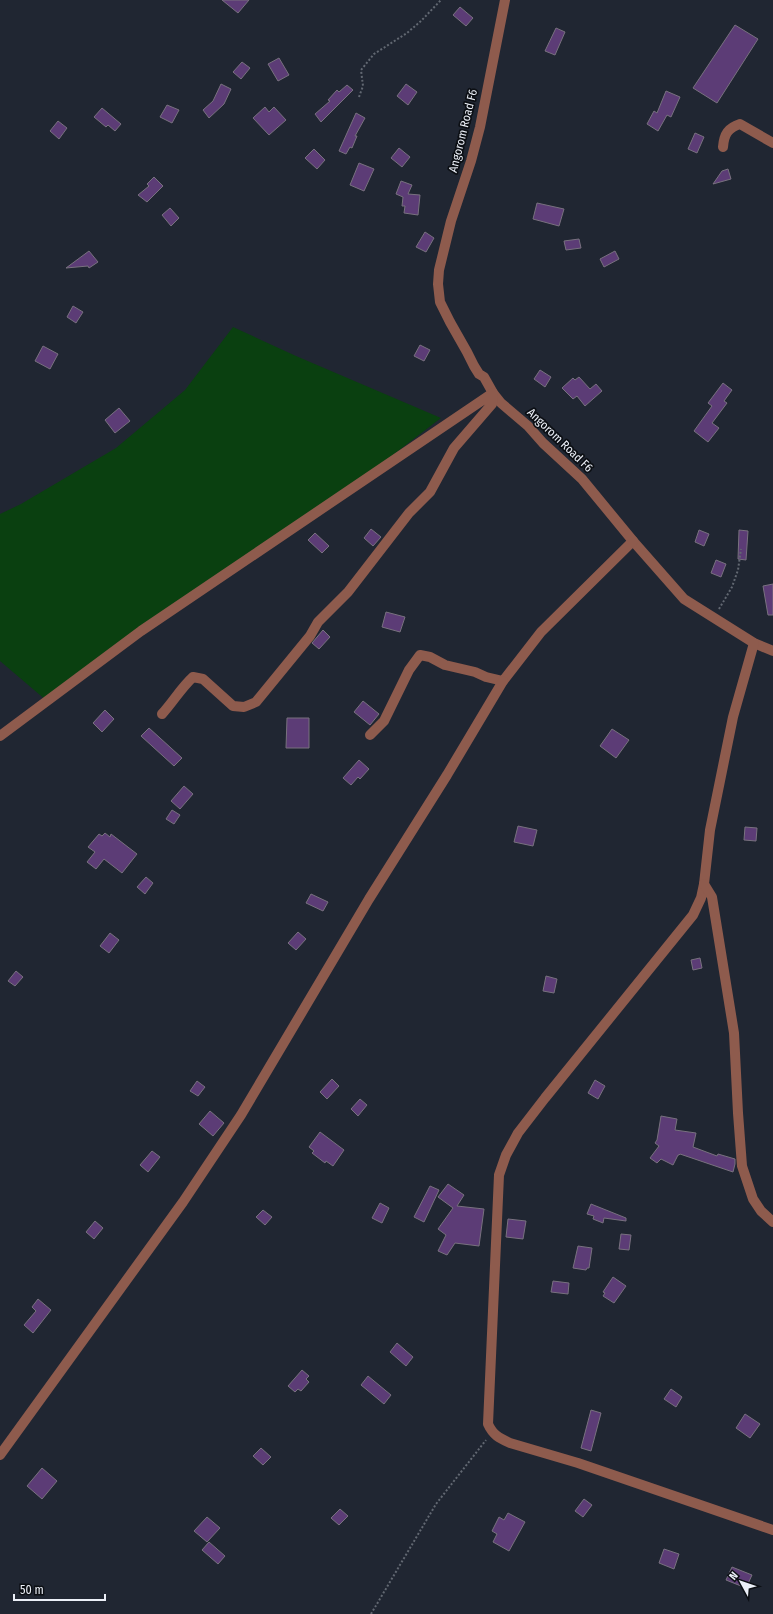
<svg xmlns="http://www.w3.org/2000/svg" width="773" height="1614" font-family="'Fira Sans Condensed',sans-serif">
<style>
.green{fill:#0a4010}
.building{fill:#5c3c76;stroke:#78717f}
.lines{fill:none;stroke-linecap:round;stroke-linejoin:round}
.path{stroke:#626872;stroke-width:2;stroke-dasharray:2 2;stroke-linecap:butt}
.street{stroke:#8e5b4d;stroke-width:10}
.labels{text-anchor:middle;stroke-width:3.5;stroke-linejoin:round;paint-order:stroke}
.street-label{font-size:12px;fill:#ebeff7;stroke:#0c0f14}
</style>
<rect width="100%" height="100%" fill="#202632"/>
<polygon class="green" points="233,327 296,356 441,418 333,501 47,701 0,661 0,514 21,504 116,448 185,390"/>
<g class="building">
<polygon points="222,0 249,0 238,13"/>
<polygon points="460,7 473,18 466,26 453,15"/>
<polygon points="735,25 758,39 717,103 693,88"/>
<polygon points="556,28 565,32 555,55 545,51"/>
<polygon points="279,58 289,75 278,81 268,64"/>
<polygon points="242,62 250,68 241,79 233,72"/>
<polygon points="221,84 231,89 224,104 209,118 203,110 213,101"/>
<polygon points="406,84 417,92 408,105 397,96"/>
<polygon points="347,85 353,90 321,122 315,114 330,101 328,100 337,90 339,92"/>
<polygon points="666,91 680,97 671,117 667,115 658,131 647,124 654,111 657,113"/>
<polygon points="167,105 179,110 172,123 160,117"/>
<polygon points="265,107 269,112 274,107 286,120 269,135 253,118"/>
<polygon points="102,108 121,124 115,131 108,125 106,127 94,117"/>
<polygon points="356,113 365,118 355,136 357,136 352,148 350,147 346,154 339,151"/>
<polygon points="58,121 67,128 59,139 50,131"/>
<polygon points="695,133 704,137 697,153 688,149"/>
<polygon points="399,148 410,157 402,167 391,158"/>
<polygon points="314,149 325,160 317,169 305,158"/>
<polygon points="359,163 374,169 364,191 350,185"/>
<polygon points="728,169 731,179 713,184 722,171"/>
<polygon points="154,177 163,186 147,202 138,195 149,186 147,184"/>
<polygon points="401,181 412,185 408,194 420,195 418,215 404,213 405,206 402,206 403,197 396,194"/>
<polygon points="537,203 564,209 559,226 533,219"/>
<polygon points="170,208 179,218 171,226 162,215"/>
<polygon points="425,232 434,238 426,252 416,247"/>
<polygon points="579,239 581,248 566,250 564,241"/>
<polygon points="89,251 98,262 89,268 88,266 66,268"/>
<polygon points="615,251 619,259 604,267 600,259"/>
<polygon points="73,306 83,312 76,323 67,317"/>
<polygon points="420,345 430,350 424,361 414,356"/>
<polygon points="43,346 58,354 50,369 35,361"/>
<polygon points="540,370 551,377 545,387 534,379"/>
<polygon points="579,377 590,389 596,384 602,391 585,406 577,396 573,399 562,388 573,378 575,380"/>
<polygon points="723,383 732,390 724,401 727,403 712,423 719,428 708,442 694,431 712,406 708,403"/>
<polygon points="119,408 130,421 115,433 105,420"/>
<polygon points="371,529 381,537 373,546 364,538"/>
<polygon points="699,530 709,534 704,546 695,542"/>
<polygon points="739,530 748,531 746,560 738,559"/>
<polygon points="315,533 329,546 322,553 308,540"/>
<polygon points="716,560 726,564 721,577 711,573"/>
<polygon points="773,584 773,615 768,615 763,586"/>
<polygon points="386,612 405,617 400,632 382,627"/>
<polygon points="323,630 330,637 319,649 312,643"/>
<polygon points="363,701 379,714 370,725 354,712"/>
<polygon points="105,710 114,719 102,732 93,723"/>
<polygon points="287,718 309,718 309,748 286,748"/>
<polygon points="149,728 182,758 174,766 141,736"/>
<polygon points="612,729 629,740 616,758 600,746"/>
<polygon points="359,760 369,769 360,779 358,777 351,785 343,778"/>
<polygon points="184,786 193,794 180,809 171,801"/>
<polygon points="172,810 180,815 174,824 166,819"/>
<polygon points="518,826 537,830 533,846 514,842"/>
<polygon points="745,827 757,828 756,841 744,840"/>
<polygon points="105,833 110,837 111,834 137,854 122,873 104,859 96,869 87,862 95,852 88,847 99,834 102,836"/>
<polygon points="146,877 153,883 145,894 137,887"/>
<polygon points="311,894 328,902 323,911 306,903"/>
<polygon points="298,932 306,939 296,950 288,943"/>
<polygon points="110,933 119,940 109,953 100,946"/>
<polygon points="700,958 702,968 693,970 691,960"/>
<polygon points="16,971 23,977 15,986 8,981"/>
<polygon points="546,976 557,979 554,993 543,991"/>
<polygon points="332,1079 339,1086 327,1099 320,1092"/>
<polygon points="595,1080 605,1086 598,1099 588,1093"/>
<polygon points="197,1081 205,1087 198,1096 190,1091"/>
<polygon points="360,1099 367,1105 358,1116 351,1109"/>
<polygon points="210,1111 224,1123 213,1136 199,1124"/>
<polygon points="661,1116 677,1119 675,1130 696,1133 693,1147 717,1156 718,1154 735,1159 735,1164 733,1172 680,1154 679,1155 678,1155 673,1165 661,1159 657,1163 650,1158 659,1146 655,1143 657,1140"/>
<polygon points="320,1132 344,1150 333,1166 326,1161 325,1163 312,1153 314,1151 309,1147"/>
<polygon points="152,1151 160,1157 148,1172 140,1165"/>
<polygon points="448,1184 464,1195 457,1206 484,1209 479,1246 455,1243 447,1255 438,1251 446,1235 438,1229 453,1208 438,1197"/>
<polygon points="430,1186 439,1190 424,1222 414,1217"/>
<polygon points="380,1203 389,1208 382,1223 372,1218"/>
<polygon points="591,1204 626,1218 626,1221 604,1218 603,1223 593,1219 594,1216 587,1214"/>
<polygon points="263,1210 272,1217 265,1225 256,1217"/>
<polygon points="508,1219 526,1221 523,1239 506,1237"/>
<polygon points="95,1221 103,1228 94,1239 86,1232"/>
<polygon points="621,1234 631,1235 629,1250 619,1249"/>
<polygon points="578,1246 592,1248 589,1268 587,1268 586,1270 573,1268"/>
<polygon points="613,1277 626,1286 614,1303 603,1296 605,1293 603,1292"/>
<polygon points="553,1281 569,1283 568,1294 551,1292"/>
<polygon points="38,1299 51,1310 33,1333 24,1325 36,1311 32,1307"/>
<polygon points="397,1343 413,1357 406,1366 390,1352"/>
<polygon points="302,1370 309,1376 306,1379 309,1382 301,1391 298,1389 295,1392 288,1386"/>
<polygon points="368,1376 391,1395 384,1404 361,1385"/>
<polygon points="671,1389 682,1397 676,1407 664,1399"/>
<polygon points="591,1410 601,1413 591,1451 581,1448"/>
<polygon points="745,1414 760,1424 750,1438 736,1428"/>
<polygon points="261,1448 271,1457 263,1465 253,1456"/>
<polygon points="42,1468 57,1481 42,1499 27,1486"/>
<polygon points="584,1499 592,1505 583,1517 575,1511"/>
<polygon points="340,1509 348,1516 339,1525 331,1518"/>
<polygon points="508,1513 525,1522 509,1551 493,1542 497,1534 492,1531 499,1517 504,1520"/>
<polygon points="207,1517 220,1528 207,1542 194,1531"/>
<polygon points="209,1542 225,1556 218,1564 202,1550"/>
<polygon points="664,1549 679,1554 674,1569 659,1563"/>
<polygon points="732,1567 752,1575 746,1588 726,1580"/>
</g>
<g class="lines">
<g class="path">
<polyline points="359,97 363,86 361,70 374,54 407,33 421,21 441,0"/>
<polyline points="719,609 732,587 738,570 741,549"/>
<polyline points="371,1614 436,1504 486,1440"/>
</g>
<g class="street">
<path d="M723,147C724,134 728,128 740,124L773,143"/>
<polyline points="633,541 684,599 754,643 773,651"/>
<path d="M754,643L733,717L710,830L704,884L701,898L693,915L545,1098L518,1133L506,1155L499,1175L488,1424C493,1435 499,1438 510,1443L578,1463L773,1530"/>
<polyline points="370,735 384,721 409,670 420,655 430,657 445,665 475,672 486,677 503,681 541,632 633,541 582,479 543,443 528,426 501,403 493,393 484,377 479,374 474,366 467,352 450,322 440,302 438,284 439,270 451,221 471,161 480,127 505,0"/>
<path d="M0,736L141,631L493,393L492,404L454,448L430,492L409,513L348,592L318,622L310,636L256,702L244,707L233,706L203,679L193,677C181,688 173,702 162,714"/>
<polyline points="704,884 712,897 734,1033 738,1113 742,1166 753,1199 761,1211 773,1222"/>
<polyline points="0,1455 183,1202 241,1115 369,899 447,775 503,681"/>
</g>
</g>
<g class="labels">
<g class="street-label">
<text transform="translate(463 131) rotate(-76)" y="4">Angorom Road F6</text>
<text transform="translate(560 440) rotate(44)" y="4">Angorom Road F6</text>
</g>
</g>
<g transform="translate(741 1582) rotate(310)" stroke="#0c0f14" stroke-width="3" paint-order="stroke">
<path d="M0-3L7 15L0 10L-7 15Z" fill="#ebeff7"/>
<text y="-6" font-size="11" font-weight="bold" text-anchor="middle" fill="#ebeff7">N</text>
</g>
<path d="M14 1594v6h91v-6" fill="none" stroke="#ebeff7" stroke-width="2"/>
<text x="20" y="1594" font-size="12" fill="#ebeff7" stroke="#0c0f14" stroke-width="3" paint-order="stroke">50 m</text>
</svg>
